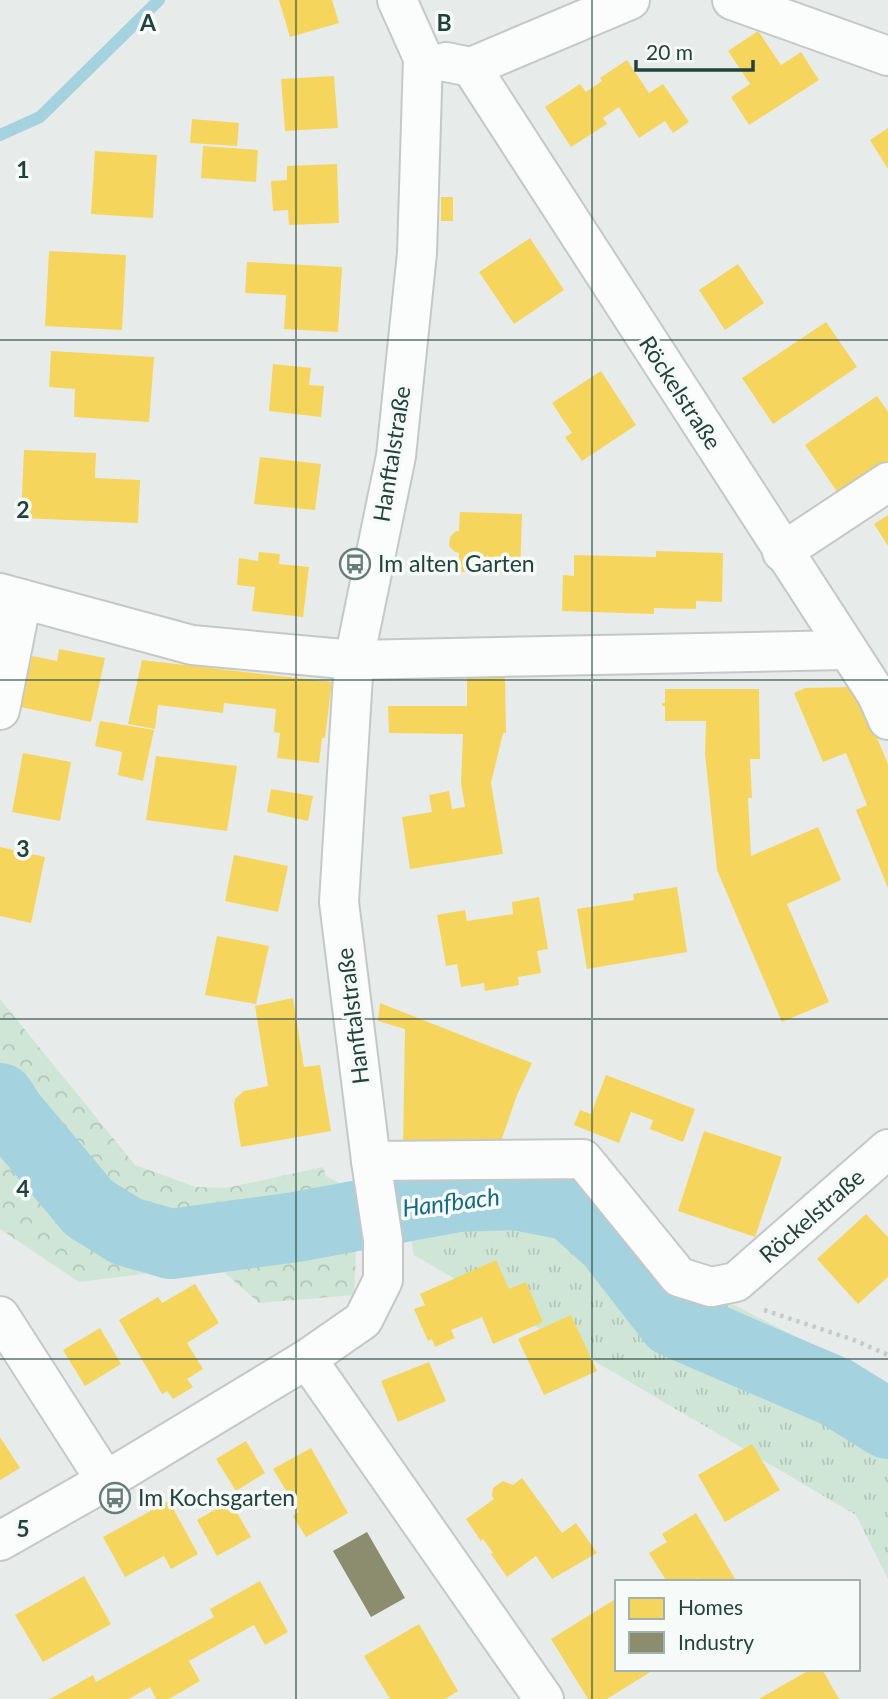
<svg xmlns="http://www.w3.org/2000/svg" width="888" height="1699" font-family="Lato,sans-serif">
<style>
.grass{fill:url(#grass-tufts)}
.forest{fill:url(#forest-crowns)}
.homes{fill:#f6d55c}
.industry{fill:#8c8c6e}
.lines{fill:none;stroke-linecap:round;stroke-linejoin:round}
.stream{stroke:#a4d2de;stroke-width:12}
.river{stroke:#a4d2de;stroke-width:70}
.minor-casing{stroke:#c4c9c7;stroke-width:42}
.path{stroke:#c2ccca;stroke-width:4.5;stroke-dasharray:3.5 5;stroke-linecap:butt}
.minor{stroke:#fbfcfc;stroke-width:38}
.grid{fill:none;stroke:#21433c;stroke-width:2;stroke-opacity:0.55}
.labels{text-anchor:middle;stroke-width:7;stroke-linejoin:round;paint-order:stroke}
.street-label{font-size:23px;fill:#21433c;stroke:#f6fbf9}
.poi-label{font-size:23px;fill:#21433c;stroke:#f6fbf9;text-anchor:start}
.water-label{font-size:24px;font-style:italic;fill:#146b87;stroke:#f6fbf9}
.grid-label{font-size:23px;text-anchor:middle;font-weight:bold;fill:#21433c;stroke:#f6fbf9;stroke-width:7;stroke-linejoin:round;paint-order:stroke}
</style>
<defs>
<pattern id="grass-tufts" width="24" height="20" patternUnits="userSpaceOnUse" patternTransform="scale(1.75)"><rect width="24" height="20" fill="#cfe6d7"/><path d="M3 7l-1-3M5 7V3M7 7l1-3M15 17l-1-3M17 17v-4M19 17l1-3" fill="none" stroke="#b1c6b9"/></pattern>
<pattern id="forest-crowns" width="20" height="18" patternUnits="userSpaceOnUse" patternTransform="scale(1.75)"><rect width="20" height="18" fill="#cfe6d7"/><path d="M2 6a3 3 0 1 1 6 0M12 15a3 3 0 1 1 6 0" fill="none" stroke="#b1c6b9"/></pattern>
</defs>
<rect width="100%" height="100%" fill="#e7ecea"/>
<polygon class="grass" points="544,1180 660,1267 888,1384 888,1579 856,1515 414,1255 403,1194"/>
<polygon class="forest" points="0,999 135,1165 196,1187 226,1188 323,1167 326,1176 353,1190 357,1227 354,1295 259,1303 216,1265 79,1282 0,1229"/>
<g class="homes">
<polygon points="279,0 332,0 339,23 290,37"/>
<polygon points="758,31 781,65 801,52 819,80 749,125 731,97 750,84 728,51"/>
<polygon points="627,60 649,93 663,84 689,122 673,133 665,121 639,138 619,107 603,118 607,124 571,147 545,107 580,84 586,92 602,81 600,78"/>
<polygon points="334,76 338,128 285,131 281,79"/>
<polygon points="192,119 239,123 237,146 190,143"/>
<polygon points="888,128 888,169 870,140"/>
<polygon points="203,146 258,150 256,182 201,178"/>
<polygon points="95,151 157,155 153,218 91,214"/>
<polygon points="337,164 339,223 289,225 288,210 273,211 271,181 287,180 287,166"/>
<rect x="441" y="197" width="12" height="24"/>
<polygon points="530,238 564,290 514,324 479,272"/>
<polygon points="49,251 126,255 122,330 45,326"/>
<polygon points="247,262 342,267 338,332 284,329 286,295 245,293"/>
<polygon points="738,264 764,303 725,330 699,290"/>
<polygon points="826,322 857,367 773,424 742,378"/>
<polygon points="51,351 154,357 149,422 74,417 75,389 49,387"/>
<polygon points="273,364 311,368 309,385 324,386 321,417 269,411"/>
<polygon points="601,371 636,425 582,461 565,437 572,433 552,403"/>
<polygon points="877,396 888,412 888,463 840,496 805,445"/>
<polygon points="24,450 96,453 95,478 140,480 138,523 21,518"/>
<polygon points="260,457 321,464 315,510 254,504"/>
<polygon points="460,512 522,514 520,574 459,572 459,553 455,552 449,546 450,537 456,531 459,531"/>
<polygon points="888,515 888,546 874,524"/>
<polygon points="656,551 723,553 722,602 696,601 696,609 654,608 654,614 562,611 563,575 574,576 574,555 656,557"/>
<polygon points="259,552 280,554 279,564 309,567 303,617 252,611 255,587 237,585 239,558 258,561"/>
<polygon points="59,649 105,658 91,722 21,707 32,656 57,661"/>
<polygon points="142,660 332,682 325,738 322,738 319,763 277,758 280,733 274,732 276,709 224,703 223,713 158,705 155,729 128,724"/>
<polygon points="467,678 505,678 506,733 503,733 491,783 503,854 410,869 402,817 432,812 429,795 449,791 452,809 465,807 461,783 463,734 389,733 388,706 467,706"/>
<polygon points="848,687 865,709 888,764 888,888 856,810 867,805 846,753 823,762 794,693 805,688"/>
<polygon points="665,689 759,689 760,759 750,759 752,798 748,798 751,856 818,827 841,880 787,904 829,1002 782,1022 717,870 705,753 706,721 665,721 665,706 662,706 662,703 665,703"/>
<polygon points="100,721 154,730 143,781 118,775 122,752 95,746"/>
<polygon points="23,753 71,762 60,821 12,812"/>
<polygon points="156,756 237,766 227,831 146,820"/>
<polygon points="271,789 313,796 308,821 267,812"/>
<polygon points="0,847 45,857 31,923 0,916"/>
<polygon points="234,855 288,866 278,912 225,901"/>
<polygon points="677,887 687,952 587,969 577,909 634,900 633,894"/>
<polygon points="539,897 548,949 537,951 541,973 518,977 519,985 485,991 484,983 461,987 457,964 446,966 437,915 465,910 467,921 513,914 512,902"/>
<polygon points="217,936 269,946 256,1004 205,995"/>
<polygon points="293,998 304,1067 320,1065 331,1131 241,1147 234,1105 235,1099 244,1091 268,1086 255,1006"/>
<polygon points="380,1003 532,1063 517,1095 497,1153 403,1148 405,1029 378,1021"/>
<polygon points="606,1075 695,1109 683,1142 650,1129 653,1120 631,1112 619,1143 574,1125 580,1110 591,1114"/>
<polygon points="704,1131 782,1157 755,1237 678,1211"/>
<polygon points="866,1214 888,1237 888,1277 858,1304 817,1259"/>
<polygon points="496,1260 509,1289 526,1282 543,1322 493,1344 482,1317 451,1330 455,1338 435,1347 432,1339 428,1341 414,1309 425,1305 420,1294"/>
<polygon points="195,1284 219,1323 187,1343 203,1369 187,1379 193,1387 173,1399 167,1391 162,1394 119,1320 158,1297 162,1303"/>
<polygon points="571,1315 597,1371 544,1395 518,1339"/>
<polygon points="100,1328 121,1364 85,1386 63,1350"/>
<polygon points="429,1362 446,1401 398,1422 381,1381"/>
<polygon points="0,1437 20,1468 0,1480"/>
<polygon points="246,1441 265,1473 236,1491 216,1459"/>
<polygon points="752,1444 780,1490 725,1522 698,1475"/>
<polygon points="311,1448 348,1513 306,1537 293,1516 299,1512 273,1469"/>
<polygon points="522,1478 562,1533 576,1523 597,1553 552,1579 536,1556 507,1577 491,1554 493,1553 483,1539 481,1541 466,1519 494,1499 492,1496 493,1488 503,1481 513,1485"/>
<polygon points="169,1501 198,1554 171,1569 164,1556 125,1577 103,1537"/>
<polygon points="230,1501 251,1537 217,1556 197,1520"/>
<polygon points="696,1513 737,1582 699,1582 697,1578 691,1582 667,1582 649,1553 667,1542 662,1534"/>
<polygon points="84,1576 111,1624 43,1662 15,1615"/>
<polygon points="260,1581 288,1632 265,1645 254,1625 189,1661 200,1681 169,1699 156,1699 150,1687 129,1699 50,1699 93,1675 96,1682 214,1617 210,1609"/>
<polygon points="617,1598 617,1669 655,1669 607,1699 588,1699 551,1639"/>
<polygon points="419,1624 458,1691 445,1699 390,1699 364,1656"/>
<polygon points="811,1669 822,1669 839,1699 759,1699"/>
</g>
<polygon class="industry" points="367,1532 405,1598 371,1617 333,1551"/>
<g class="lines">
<polyline class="stream" points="0,135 40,117 159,0"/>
<polyline class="river" points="0,1098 11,1115 89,1208 126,1231 171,1244 296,1227 457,1197 515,1195 571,1206 611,1242 673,1322 836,1392 888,1424"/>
<g class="minor-casing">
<g id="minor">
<polyline points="732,0 888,56"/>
<polyline points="446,62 471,67 630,0"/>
<polyline points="471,67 877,695 888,720"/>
<polyline points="782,552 888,482"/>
<polyline points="0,593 192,645 354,660 845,650"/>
<polyline points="0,710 22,599"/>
<polyline points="371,1161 583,1159 679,1277 711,1287 736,1282 888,1149"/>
<polyline points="0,1316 106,1481"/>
<polyline points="307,1359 544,1699"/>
<polyline points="0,1541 102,1483 307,1359 363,1320 383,1280 383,1240 371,1161 339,902 354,660 396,456 417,253 423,58 397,0"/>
</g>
</g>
<polyline class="path" points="764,1310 854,1340 888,1355"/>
<use href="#minor" class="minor"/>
</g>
<path class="grid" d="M296,0V1699M592,0V1699M0,340H888M0,680H888M0,1019H888M0,1359H888"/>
<defs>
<g id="bus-ring" transform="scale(1.575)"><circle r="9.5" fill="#f6fbf9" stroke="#667e79" stroke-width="1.5"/><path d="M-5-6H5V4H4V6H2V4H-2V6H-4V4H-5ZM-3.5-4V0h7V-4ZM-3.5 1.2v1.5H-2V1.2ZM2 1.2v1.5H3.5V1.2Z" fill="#667e79"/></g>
</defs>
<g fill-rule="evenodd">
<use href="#bus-ring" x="355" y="564"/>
<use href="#bus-ring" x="115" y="1498"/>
</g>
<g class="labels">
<g class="street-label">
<text transform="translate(680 393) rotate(57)" y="8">Röckelstraße</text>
<text transform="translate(392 454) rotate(-81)" y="8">Hanftalstraße</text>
<text transform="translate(353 1016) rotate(-97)" y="8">Hanftalstraße</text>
<text transform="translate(812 1216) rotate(-41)" y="8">Röckelstraße</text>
</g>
<g class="poi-label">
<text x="378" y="572">Im alten Garten</text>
<text x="138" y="1506">Im Kochsgarten</text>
</g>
<g class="water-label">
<text transform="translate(451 1203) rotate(-7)" y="8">Hanfbach</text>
</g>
</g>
<g class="grid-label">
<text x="148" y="31">A</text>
<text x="444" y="31">B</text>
<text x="23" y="178">1</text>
<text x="23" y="518">2</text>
<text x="23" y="857">3</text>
<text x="23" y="1197">4</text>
<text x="23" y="1537">5</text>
</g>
<rect x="615" y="1580" width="245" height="91" fill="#f6fbf9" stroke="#a1b1ad" stroke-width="2"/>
<rect x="629" y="1598" width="35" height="21" fill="#f6d55c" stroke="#a1b1ad" stroke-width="2"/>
<text x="678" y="1615" font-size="21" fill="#21433c">Homes</text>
<rect x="629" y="1632" width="35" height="21" fill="#8c8c6e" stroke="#a1b1ad" stroke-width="2"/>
<text x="678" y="1650" font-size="21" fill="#21433c">Industry</text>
<path d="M636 60v10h117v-10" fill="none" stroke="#21433c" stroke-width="3.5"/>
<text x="646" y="60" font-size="21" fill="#21433c" stroke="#f6fbf9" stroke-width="5" paint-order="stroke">20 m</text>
</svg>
